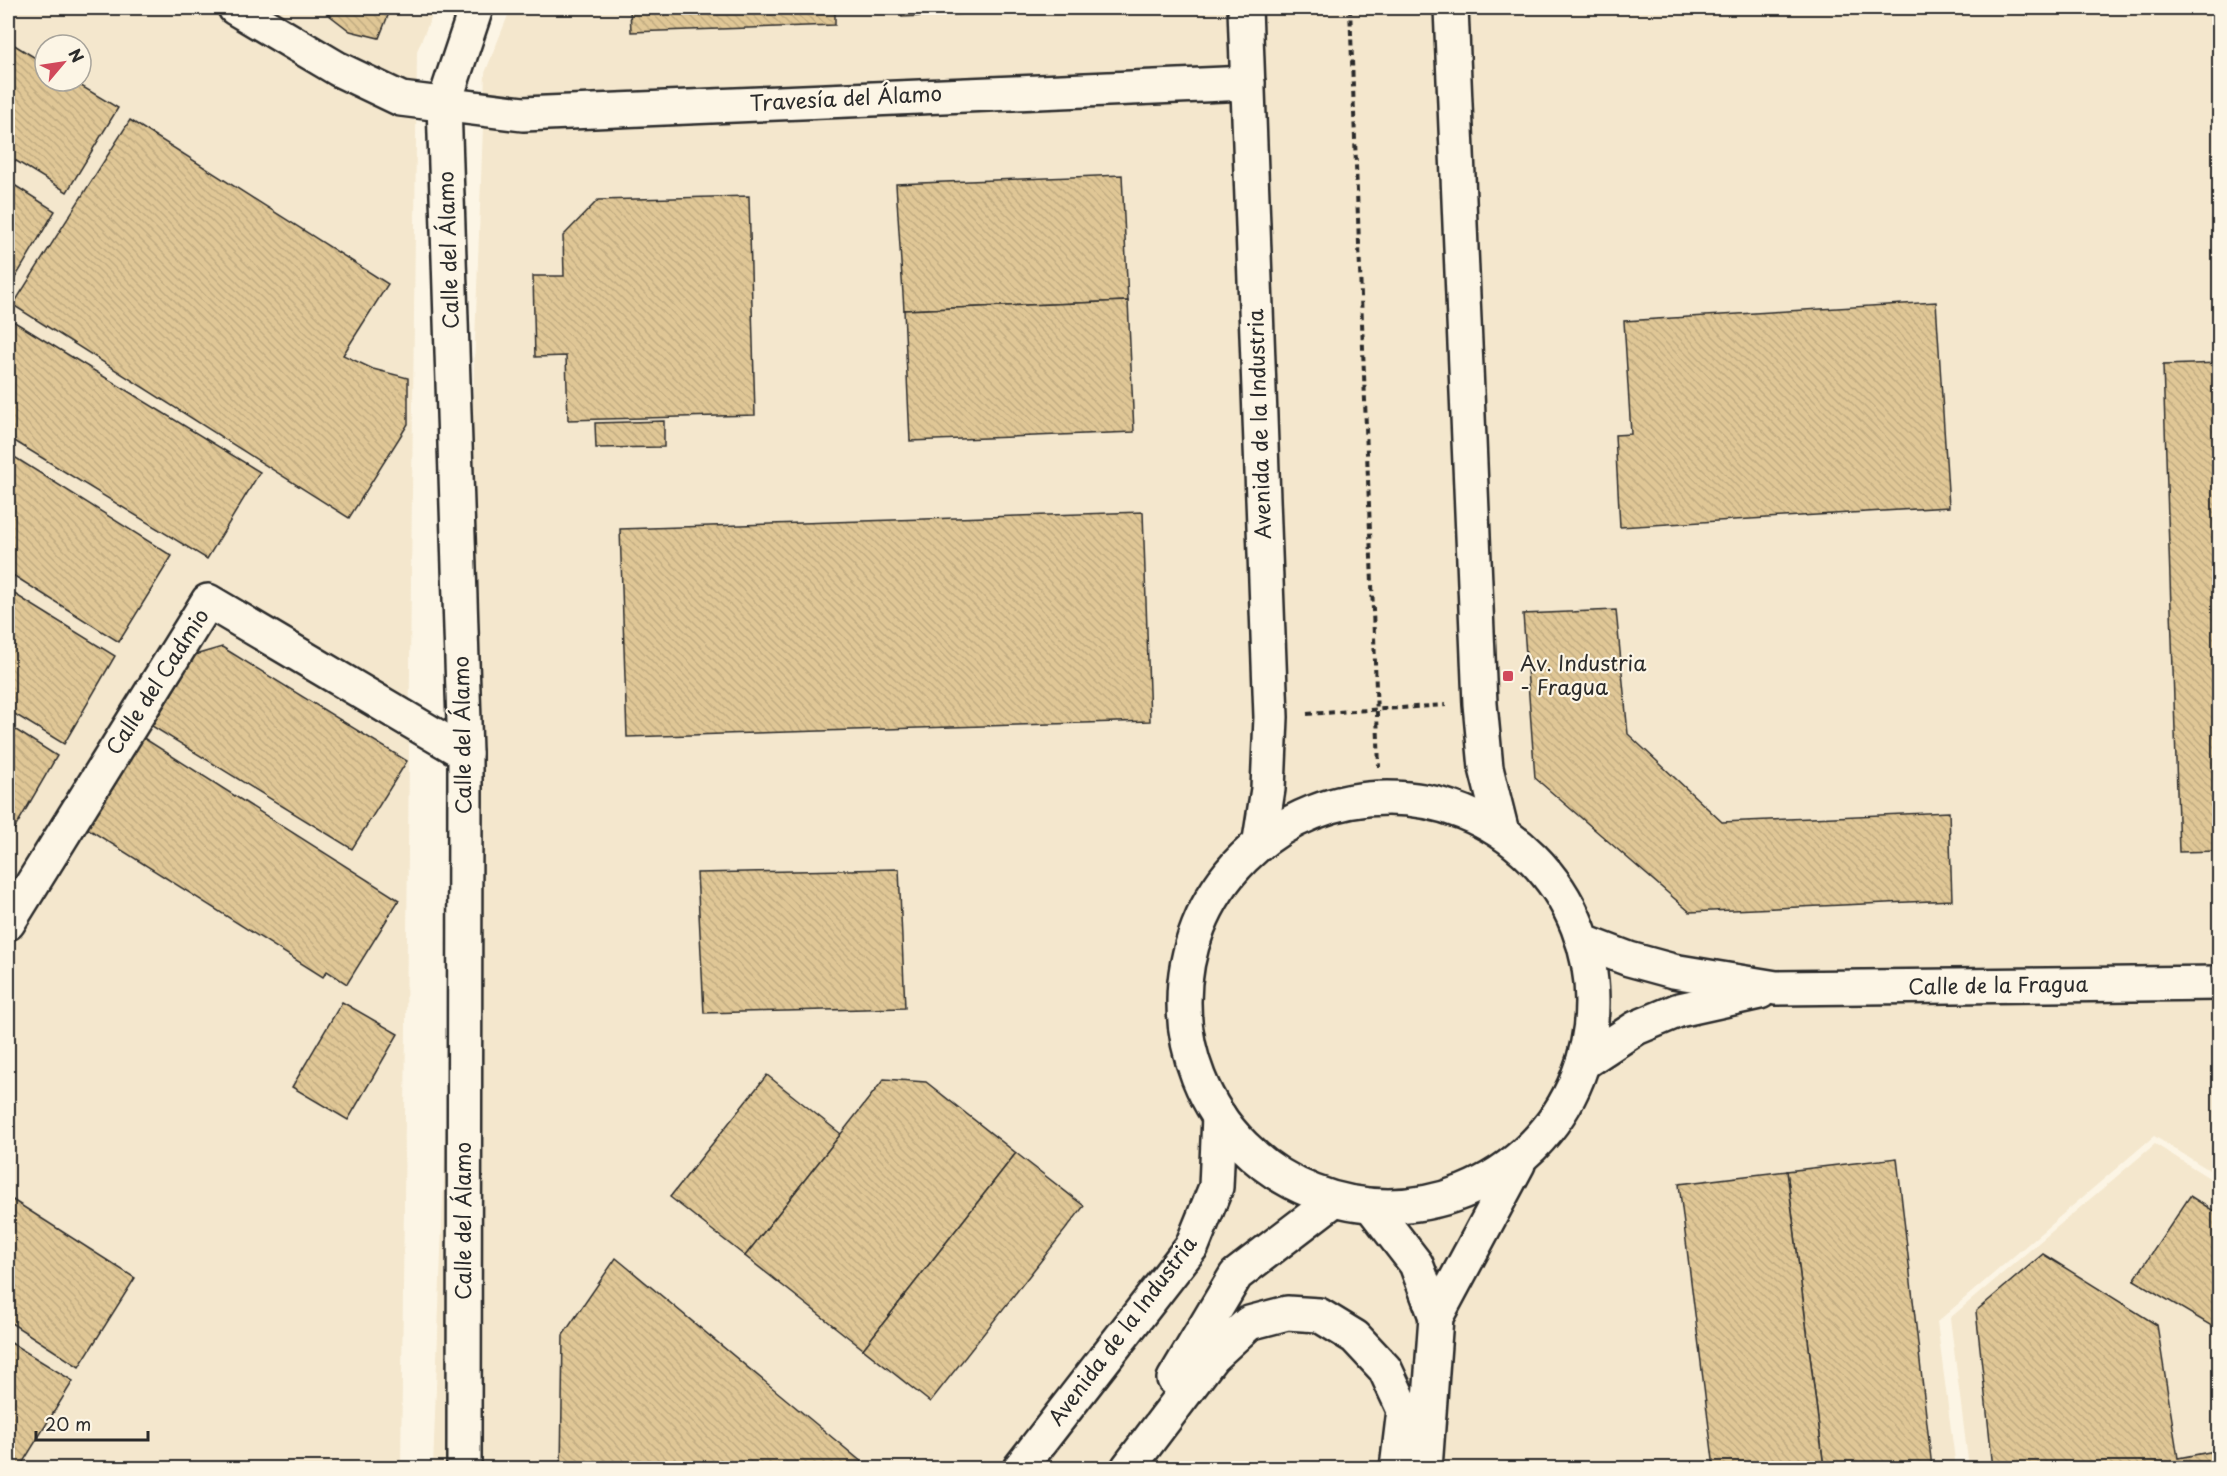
<svg xmlns="http://www.w3.org/2000/svg" width="2227" height="1476" font-family="'Playpen Sans',sans-serif">
<style>
.built{fill:#f4e7cd;fill-rule:evenodd}
.building{fill:url(#building-back-hatch);stroke:#2b2b2b;stroke-width:1.5}
.lines{fill:none;stroke-linecap:round;stroke-linejoin:round}
.minor-casing{stroke:#2b2b2b;stroke-width:38}
.path{stroke:#2b2b2b;stroke-width:4;stroke-dasharray:6 4.5;stroke-linecap:butt}
.minor{stroke:#fcf5e5;stroke-width:33}
.poi-dot{fill:#d1495b;stroke:#fcf5e5;stroke-width:2}
.labels{text-anchor:middle;stroke-width:4.5;stroke-linejoin:round;paint-order:stroke}
.street-label{font-size:21px;fill:#2b2b2b;stroke:#fcf5e5}
.poi-label{font-size:21px;fill:#2b2b2b;stroke:#fcf5e5;text-anchor:start}
</style>
<defs>
<pattern id="building-back-hatch" width="6" height="6" patternUnits="userSpaceOnUse" patternTransform="scale(1.5)"><rect width="6" height="6" fill="#e0c796"/><path d="M-1 5l2 2M0 0l6 6M5-1l2 2" fill="none" stroke="#c0ab81"/></pattern>
</defs>
<rect width="100%" height="100%" fill="#fcf5e5"/>
<filter id="ink" filterUnits="userSpaceOnUse"><feTurbulence type="fractalNoise" baseFrequency=".0167" numOctaves="2"/><feDisplacementMap in="SourceGraphic" scale="12" xChannelSelector="R" yChannelSelector="G"/><feConvolveMatrix kernelMatrix="1 2 1 2 8 2 1 2 1" color-interpolation-filters="sRGB"/></filter>
<g filter="url(#ink)">
<g class="built">
<path d="M8,8H435L417,51L401,1468H8ZM45,45H81V81H45Z"/>
<polygon points="511,8 2219,8 2219,1176 2154,1136 1937,1322 1956,1468 433,1468 485,73"/>
<polygon points="2155,1144 2219,1184 2219,1468 1969,1468 1950,1318"/>
</g>
<g class="building">
<polygon points="320,8 391,8 379,38 350,31"/>
<polygon points="630,8 835,8 835,25 631,32"/>
<polygon points="901,8 1104,8 902,17"/>
<polygon points="8,41 45,64 45,81 73,81 118,108 67,192 8,156"/>
<polygon points="130,120 388,284 343,355 373,369 408,378 408,424 349,518 13,305"/>
<polygon points="1122,175 1128,301 904,310 896,184"/>
<polygon points="8,181 55,211 8,290"/>
<polygon points="749,196 755,415 568,420 566,356 535,357 533,276 564,276 563,236 598,200"/>
<polygon points="1128,301 1134,432 910,441 904,310"/>
<polygon points="1936,302 1949,507 1620,527 1615,435 1631,434 1624,321"/>
<polygon points="8,318 260,472 207,559 8,437"/>
<polygon points="2220,363 2220,851 2179,852 2163,365"/>
<polygon points="664,421 664,447 596,448 595,423"/>
<polygon points="8,453 172,556 119,642 8,572"/>
<polygon points="1143,512 1150,721 627,737 620,529"/>
<polygon points="8,590 115,656 64,744 8,710"/>
<polygon points="1616,610 1628,734 1722,822 1949,812 1952,900 1690,912 1535,778 1523,614"/>
<polygon points="222,647 407,761 352,849 152,726 195,655"/>
<polygon points="8,725 57,756 8,840"/>
<polygon points="142,737 399,900 347,984 327,971 323,977 85,827"/>
<polygon points="899,869 905,1008 704,1013 697,873"/>
<polygon points="342,1002 398,1034 348,1120 292,1087"/>
<polygon points="767,1075 841,1134 745,1256 670,1197"/>
<polygon points="884,1079 926,1082 1016,1153 863,1349 745,1256"/>
<polygon points="1016,1153 1084,1206 930,1402 863,1349"/>
<polygon points="1897,1158 1932,1468 1824,1468 1787,1171"/>
<polygon points="1787,1171 1824,1468 1714,1468 1679,1184"/>
<polygon points="2190,1196 2220,1215 2220,1331 2134,1280"/>
<polygon points="8,1197 135,1278 79,1367 8,1321"/>
<polygon points="2043,1254 2157,1325 2178,1458 2220,1450 2220,1468 1993,1468 1976,1311"/>
<polygon points="616,1258 869,1468 561,1468 563,1335"/>
<polygon points="8,1341 73,1381 20,1467 8,1459"/>
</g>
<g class="lines">
<g class="minor-casing">
<g id="minor">
<polyline points="235,8 338,69 401,99 523,114 1248,83"/>
<polyline points="1245,8 1271,717 1268,789 1260,840"/>
<polyline points="1451,8 1480,704 1486,768 1502,832"/>
<circle cx="1388" cy="1002" r="204"/>
<polyline points="8,923 208,601 465,753"/>
<polyline points="1584,942 1629,959 1673,971 1776,988 2220,983"/>
<polyline points="1584,1062 1636,1028 1679,1010 1760,992"/>
<polyline points="1372,1207 1416,1264 1436,1317"/>
<polyline points="1174,1379 1236,1275 1334,1200"/>
<polyline points="464,1468 465,753 444,104 476,8"/>
<polyline points="1020,1468 1192,1246 1216,1187 1219,1116"/>
<polyline points="1128,1468 1212,1357 1249,1323 1287,1313 1319,1315 1355,1337 1385,1369 1404,1410 1397,1468"/>
<polyline points="1425,1468 1436,1317 1518,1164"/>
</g>
</g>
<g class="path">
<polyline points="1350,8 1379,767"/>
<polyline points="1307,714 1446,705"/>
</g>
<use href="#minor" class="minor"/>
</g>
</g>
<rect class="poi-dot" x="1502" y="670" width="12" height="12" rx="3"/>
<g class="labels">
<g class="street-label">
<text transform="translate(846 99) rotate(-3)" y="7">Travesía del Álamo</text>
<text transform="translate(449 250) rotate(-92)" y="7">Calle del Álamo</text>
<text transform="translate(1260 424) rotate(-92)" y="7">Avenida de la Industria</text>
<text transform="translate(158 682) rotate(-57)" y="7">Calle del Cadmio</text>
<text transform="translate(463 735) rotate(-91)" y="7">Calle del Álamo</text>
<text transform="translate(1998 986) rotate(-1)" y="7">Calle de la Fragua</text>
<text transform="translate(464 1221) rotate(-90)" y="7">Calle del Álamo</text>
<text transform="translate(1123 1331) rotate(-53)" y="7">Avenida de la Industria</text>
</g>
<g class="poi-label">
<text x="1520" y="671">Av. Industria<tspan x="1520" dy="24">- Fragua</tspan></text>
</g>
</g>
<rect width="2227" height="1476" fill="none" stroke="#fcf5e5" stroke-width="30"/>
<rect x="15" y="15" width="2197" height="1446" fill="none" stroke="#2b2b2b" stroke-width="2" filter="url(#ink)"/>
<g transform="translate(63 63) rotate(61)"><circle r="28" fill="#fcf5e5" stroke="#a8a49b" stroke-width="1.5"/>
<path d="M0-4.5L10 22L0 15L-10 22Z" fill="#d1495b"/>
<text y="-9" font-size="16" font-weight="bold" text-anchor="middle" fill="#2b2b2b">N</text>
</g>
<path d="M36 1431v9h112v-9" fill="none" stroke="#2b2b2b" stroke-width="3"/>
<text x="45" y="1431" font-size="18" fill="#2b2b2b" stroke="#fcf5e5" stroke-width="4.5" paint-order="stroke">20 m</text>
</svg>
